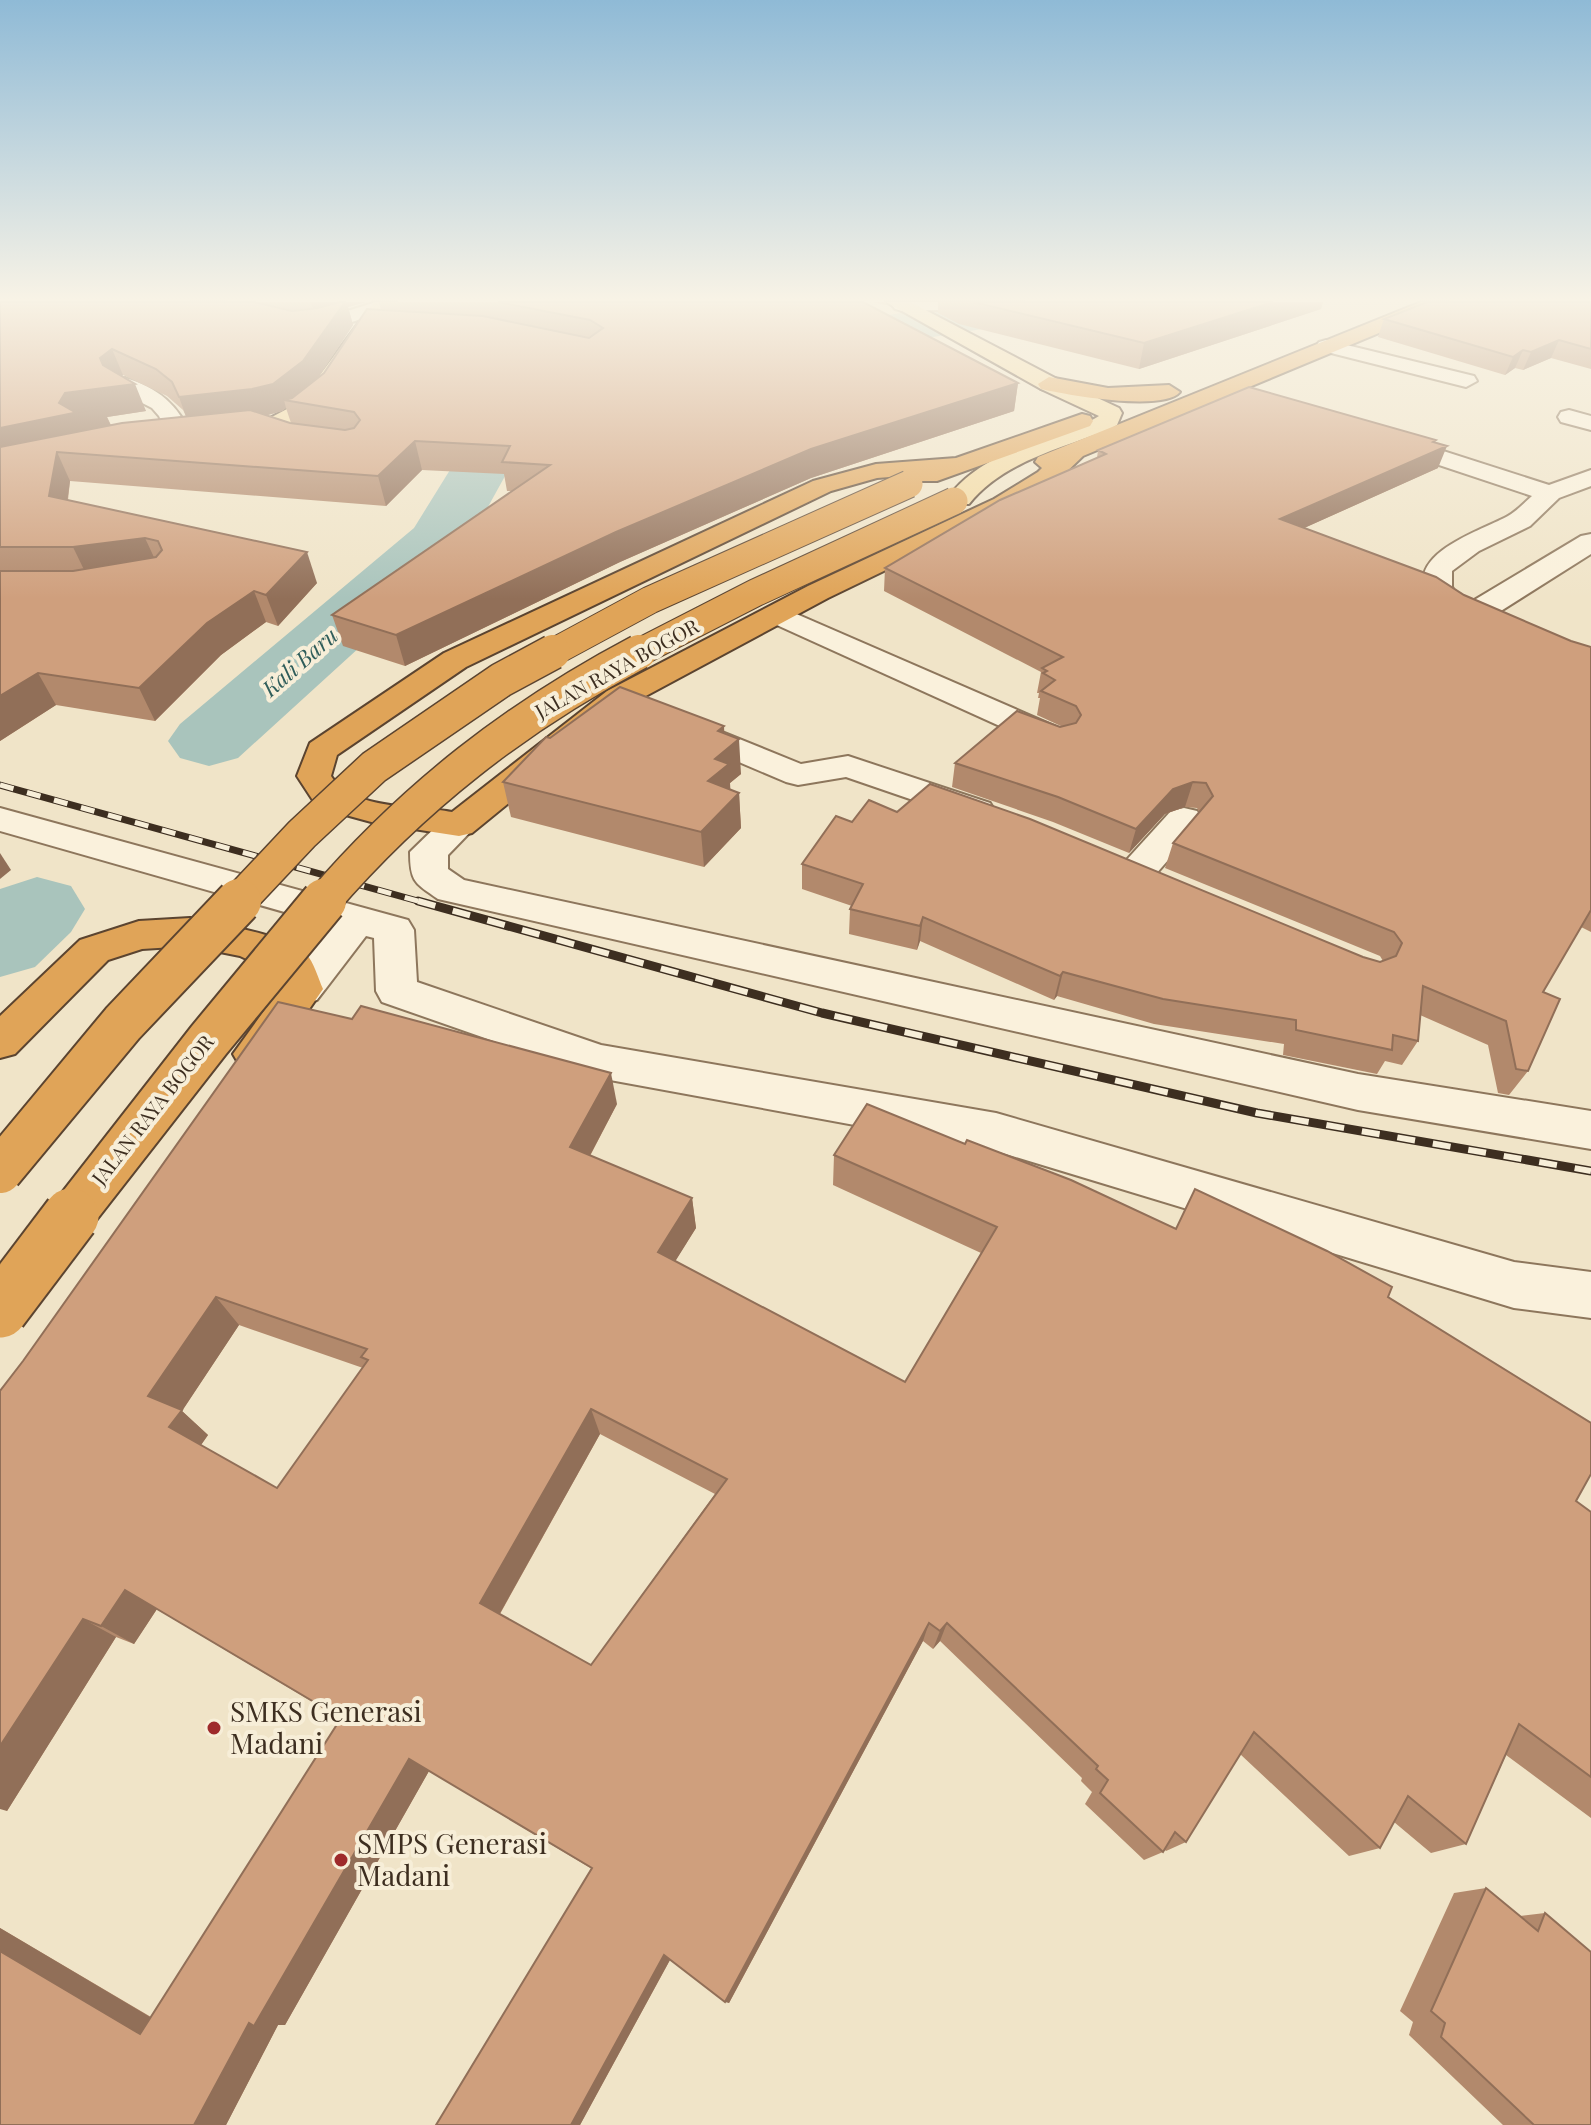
<svg xmlns="http://www.w3.org/2000/svg" width="1591" height="2125" font-family="'Playfair Display',serif">
<style>
.lines{fill:none;stroke-linecap:round;stroke-linejoin:round}
.river{fill:#a9c4bc;fill-rule:evenodd}
.minor-casing{stroke:#8d765c;stroke-width:4}
.major-casing{stroke:#5b4430;stroke-width:4}
.highway-casing{stroke:#5b4430;stroke-width:4}
.minor{fill:#faf1dc;fill-rule:evenodd}
.major{fill:#f3d9a0;fill-rule:evenodd}
.highway{fill:#e0a458;fill-rule:evenodd}
.rail-far1-casing{stroke:#3d2e20;stroke-width:7}
.rail-casing{stroke:#3d2e20;stroke-width:9}
.rail-far1{stroke:#f7eed8;stroke-width:5;stroke-dasharray:14;stroke-linecap:butt}
.rail{stroke:#f7eed8;stroke-width:6;stroke-dasharray:18;stroke-linecap:butt}
.highway-bridge-far3-casing{stroke:#5b4430;stroke-width:29;stroke-linecap:butt}
.highway-bridge-far2-casing{stroke:#5b4430;stroke-width:37;stroke-linecap:butt}
.highway-bridge-far1-casing{stroke:#5b4430;stroke-width:48;stroke-linecap:butt}
.highway-bridge-casing{stroke:#5b4430;stroke-width:59;stroke-linecap:butt}
.highway-bridge-far3{stroke:#e0a458;stroke-width:27}
.highway-bridge-far2{stroke:#e0a458;stroke-width:34}
.highway-bridge-far1{stroke:#e0a458;stroke-width:44}
.highway-bridge{stroke:#e0a458;stroke-width:55}
.wall{fill:#b2896c;fill-rule:evenodd}
.shaded-wall{fill:#916f58}
.building{fill:#cf9f7d;stroke:#916f58;stroke-width:2;fill-rule:evenodd}
.poi-dot{fill:#9e2a2b;stroke:#f7eed8;stroke-width:3}
.labels{text-anchor:middle;stroke-width:8;stroke-linejoin:round;paint-order:stroke}
.far-street-label{font-size:20px;fill:#3d2e20;stroke:#f7eed8}
.far-water-label{font-size:22px;font-style:italic;fill:#2f5d5a;stroke:#f7eed8}
.near-poi-label{font-size:28px;fill:#3d2e20;stroke:#f7eed8;text-anchor:start}
</style>
<rect width="100%" height="100%" fill="#f0e4c8"/>
<g class="lines">
<g class="river">
<polygon points="973,302 1086,302 1079,312 1063,316 797,359 764,367 746,363 739,352 746,341 796,329"/>
<polygon points="596,379 615,384 623,395 615,406 526,438 462,554 238,758 209,766 180,758 168,741 180,724 414,528 484,415"/>
<polygon points="37,877 71,886 85,909 71,932 35,967 0,977 0,889"/>
</g>
<g class="minor-casing">
<g id="minor">
<polygon points="192,302 223,302 300,322 316,321 376,302 385,303 388,307 385,311 325,331 300,334 195,306"/>
<polygon points="895,302 1024,302 1014,308 902,311 895,309 892,305"/>
<polygon points="1326,340 1474,376 1477,381 1466,387 1319,350 1316,346 1319,342"/>
<path d="M125,378C157,387 179,405 191,436L187,441H171L159,416L152,408L117,390L114,385Z"/>
<polygon points="1569,410 1591,416 1591,430 1561,422 1558,417 1561,412"/>
<path d="M1387,433L1549,485L1591,470V486L1559,498L1530,526L1479,551L1452,571V587L1455,593L1471,602L1581,536L1591,534V554L1485,621C1470,625 1458,619 1444,611C1435,606 1427,598 1424,588C1415,550 1483,530 1508,516C1517,511 1525,502 1532,496L1379,445L1375,440L1379,435Z"/>
<polygon points="778,606 1068,732 1073,739 1068,746 1056,749 1044,746 768,621 763,615 768,609"/>
<polygon points="685,717 801,764 848,756 990,803 995,811 990,819 977,822 846,777 798,785 786,782 673,734 669,727 673,720"/>
<polygon points="0,808 408,920 414,930 417,982 601,1045 996,1113 1514,1262 1591,1272 1591,1318 1514,1308 996,1151 599,1078 382,1002 376,991 374,938 366,936 317,1000 302,1004 287,1000 281,989 330,925 0,831"/>
<polygon points="1184,808 1197,811 1202,819 1197,827 1148,883 1135,886 1122,883 1116,874 1122,865 1171,811"/>
<path d="M459,814L472,817L477,825L448,855V869L464,880L1358,1074L1591,1111V1149L1358,1110L438,899C415,883 410,882 410,852L446,817Z"/>
</g>
</g>
<g class="major-casing">
<g id="major">
<polygon points="374,302 396,302 378,321 315,411 285,428 254,435 216,437 212,432 216,427 270,418 300,402"/>
<path d="M886,302H910L1057,379L1119,408L1122,413L1117,425L1110,429C1062,448 1002,462 969,504H951L947,499C973,462 1018,448 1058,432C1072,427 1087,424 1099,416L1041,389Z"/>
</g>
</g>
<g class="highway-casing">
<g id="highway">
<path d="M1421,302H1447L1444,306L1083,456L1056,482L1012,509L828,598L629,705L472,833L459,836L375,823L331,811L314,802L297,776L310,743L444,653L813,481L876,464L956,458L1082,414L1090,416L1093,421L1090,426L937,481H919L916,475L877,478L831,491L466,667L337,755L331,776C354,811 416,805 452,812L607,691L808,586L994,499L1038,472L1042,468L1035,462L1038,457Z"/>
<path d="M1049,377L1108,388L1169,385L1180,392C1163,412 1067,395 1041,389L1038,384Z"/>
<path d="M190,918C217,924 288,935 306,954C314,962 318,978 323,989L270,1066L255,1071L240,1066L233,1054L281,987L274,972L240,956L190,946L142,949L108,960L15,1054L0,1058V1016L80,940L139,921Z"/>
</g>
</g>
<use href="#minor" class="minor"/>
<use href="#major" class="major"/>
<use href="#highway" class="highway"/>
<g class="rail-far1-casing">
<polyline id="rail-far1" points="0,785 425,903"/>
</g>
<g class="rail-casing">
<polyline id="rail" points="418,901 822,1013 1257,1113 1591,1171"/>
</g>
<use href="#rail-far1" class="rail-far1"/>
<use href="#rail" class="rail"/>
<g class="highway-bridge-far3-casing">
<g id="highway-bridge-far3">
<polyline points="550,654 650,600 909,484"/>
<polyline points="636,654 755,593 954,501"/>
</g>
</g>
<g class="highway-bridge-far2-casing">
<g id="highway-bridge-far2">
<polyline points="237,903 302,834 374,767 501,680 553,652"/>
<path d="M322,903C413,797 516,717 639,652"/>
</g>
</g>
<g class="highway-bridge-far1-casing">
<g id="highway-bridge-far1">
<polyline points="0,1171 123,1023 239,901"/>
<polyline points="70,1218 209,1040 324,901"/>
</g>
</g>
<g class="highway-bridge-casing">
<polyline id="highway-bridge" points="0,1310 71,1216"/>
</g>
<use href="#highway-bridge-far3" class="highway-bridge-far3"/>
<use href="#highway-bridge-far2" class="highway-bridge-far2"/>
<use href="#highway-bridge-far1" class="highway-bridge-far1"/>
<use href="#highway-bridge" class="highway-bridge"/>
</g>
<g class="wall">
<path d="M0,302H366L348,307L353,325L317,379L324,373L381,310L379,302H863L1018,383L1014,411L811,478L620,562L405,666L343,646L332,615L512,491H507L504,474L422,470L386,506L70,481L68,500L317,583L278,626L266,622L221,655L155,721L56,705L0,741ZM123,375L167,396L183,410L186,416L111,425L107,417L146,411L122,376ZM286,408L291,423L267,415L282,411Z"/>
<polygon points="872,302 886,302 886,305"/>
<polygon points="938,302 1323,302 1321,309 1139,369 959,324 938,313"/>
<polygon points="1591,302 1591,369 1551,358 1523,370 1515,368 1505,375 1378,337 1384,319"/>
<polygon points="1435,443 1438,468 1304,528 1464,595 1571,641 1591,647 1591,932 1581,927 1543,992 1528,1071 1509,1095 1498,1093 1488,1045 1420,1015 1418,1041 1402,1065 1385,1061 1377,1074 1283,1055 1284,1044 1154,1024 1057,996 1054,1000 920,941 917,950 849,934 850,909 852,906 802,889 802,864 852,822 897,812 1363,957 1380,962 1383,961 1380,956 1165,868 1173,843 1199,812 1197,808 1185,807 1165,814 1129,853 1053,822 952,787 955,763 1063,727 1037,715 1040,698 1038,698 1039,693 1037,693 1041,672 884,591 885,568 1097,458 1098,450"/>
<polygon points="724,734 741,774 730,783 730,790 739,793 741,828 704,867 511,817 503,782 550,738"/>
<path d="M617,1104L590,1156L692,1198L696,1228L675,1261L905,1382L981,1253L833,1185L834,1155L1176,1229L1388,1297L1576,1501L1591,1512V1818L1506,1755L1466,1844L1431,1853L1394,1822L1380,1848L1349,1856L1240,1754L1186,1842L1166,1851L1165,1850L1163,1852L1144,1860L1085,1804L1092,1792L1081,1781L1082,1778L940,1641L933,1649L923,1641L729,2003L670,1960L580,2125H436L592,1869L429,1771L285,2025H278L226,2125H0V1928L151,2017L341,1719L157,1609L134,1644L116,1637L7,1811L0,1391ZM239,1325L363,1368L277,1488L201,1445L208,1435L182,1411ZM600,1434L715,1494L591,1665L500,1614Z"/>
<polygon points="1486,1888 1520,1916 1545,1913 1591,2125 1503,2125 1409,2035 1413,2022 1400,2011 1454,1893"/>
</g>
<g class="shaded-wall">
<polygon points="311,302 366,302 348,307 353,325 311,388 293,402 284,400 286,408 282,411 261,417 189,425 179,397 315,318"/>
<polygon points="1273,302 1323,302 1321,309 1139,369 1144,343"/>
<polygon points="1559,340 1551,358 1523,370 1531,352"/>
<polygon points="112,349 123,375 111,384 100,358"/>
<polygon points="1523,350 1515,368 1505,375 1513,357"/>
<polygon points="1018,383 1014,411 811,478 620,562 405,666 396,635 616,532 811,449"/>
<polygon points="135,384 146,411 107,417 115,435 0,459 0,428 59,403 65,393"/>
<polygon points="1436,440 1430,454 1447,446 1438,468 1273,542 1280,519"/>
<polygon points="415,441 422,470 386,506 378,476"/>
<polygon points="57,452 70,481 64,525 49,496"/>
<polygon points="145,538 159,568 88,578 73,547"/>
<polygon points="307,552 317,583 278,626 266,595"/>
<polygon points="254,591 266,622 221,655 155,721 139,688 207,623"/>
<polygon points="38,673 56,705 0,741 0,696"/>
<polygon points="724,726 725,751 739,739 741,774 730,783 731,799 708,781 715,759 718,731"/>
<polygon points="1193,782 1185,807 1165,814 1129,853 1136,829 1173,789"/>
<polygon points="739,793 741,828 704,867 701,832"/>
<polygon points="0,853 11,870 0,879"/>
<polygon points="923,917 920,941 917,950 920,926"/>
<polygon points="1063,972 1057,996 1054,1000 1060,976"/>
<polygon points="611,1073 617,1104 578,1178 570,1147"/>
<polygon points="692,1198 696,1228 663,1281 658,1252"/>
<polygon points="216,1297 239,1325 182,1411 208,1435 196,1452 169,1427 148,1396"/>
<polygon points="591,1409 600,1434 495,1622 480,1603"/>
<polygon points="125,1590 157,1609 134,1644 101,1626"/>
<polygon points="83,1619 116,1637 7,1811 0,1809 0,1746"/>
<polygon points="929,1623 923,1641 729,2003 725,2002"/>
<polygon points="947,1623 940,1641 933,1649 940,1631"/>
<polygon points="409,1759 429,1771 285,2025 278,2025 226,2125 194,2125 249,2023"/>
<polygon points="0,1928 177,2033 140,2034 0,1951"/>
<polygon points="664,1955 671,1958 580,2125 571,2125"/>
</g>
<g class="building">
<polygon points="0,302 254,302 292,311 318,308 340,302 345,302 303,361 273,384 252,389 179,397 172,382 156,369 112,349 100,358 103,365 135,384 65,393 59,403 73,411 103,407 0,428"/>
<polygon points="498,302 863,302 1018,383 811,449 616,532 396,635 332,615 550,465 502,462 510,446 415,441 378,476 57,452 49,496 307,552 266,595 254,591 207,623 139,688 38,673 0,696 0,571 73,571 156,557 162,550 158,541 145,538 73,547 0,547 0,447 122,423 250,410 290,423 345,430 354,428 360,420 354,412 284,400 292,398 324,373 367,309 483,316 589,338 603,328 590,320"/>
<polygon points="973,302 1273,302 1144,343"/>
<polygon points="1427,302 1591,302 1591,349 1559,340 1531,352 1523,350 1513,357 1384,319"/>
<polygon points="1249,387 1436,440 1433,442 1447,446 1280,519 1436,577 1464,595 1571,641 1591,647 1591,910 1543,992 1560,999 1528,1071 1516,1069 1506,1021 1423,986 1418,1041 1393,1035 1392,1050 1296,1030 1296,1020 1163,999 1063,972 1060,976 923,917 920,926 850,909 863,884 802,864 836,816 852,822 869,800 897,812 930,784 1030,819 1363,957 1380,962 1396,956 1402,943 1394,932 1173,843 1213,796 1206,783 1193,782 1173,789 1136,829 1058,797 955,763 1017,711 1060,727 1076,723 1081,715 1076,706 1041,691 1055,680 1043,673 1047,671 1042,668 1063,657 885,568 1000,500 1106,454 1098,450"/>
<polygon points="620,687 724,726 718,731 739,739 715,759 729,764 708,781 739,793 701,832 503,782 546,737 550,738"/>
<path d="M278,1002L352,1019L361,1006L611,1073L570,1147L692,1198L658,1252L905,1382L997,1227L834,1155L867,1104L965,1144L967,1140L1071,1180L1176,1229L1195,1189L1327,1251L1392,1287L1388,1297L1591,1423V1474L1576,1501L1591,1512V1777L1519,1724L1466,1844L1408,1796L1380,1848L1254,1732L1186,1842L1175,1832L1163,1852L1100,1793L1108,1780L1096,1769L1098,1766L947,1623L940,1631L929,1623L725,2002L664,1955L571,2125H436L592,1868L409,1759L254,2026L249,2023L194,2125H0V1951L140,2034L341,1718L125,1590L101,1626L83,1619L0,1746V1391L23,1361ZM216,1297L367,1349L361,1357L368,1360L277,1488L169,1427L182,1410L148,1396ZM591,1409L727,1479L591,1665L480,1603Z"/>
<polygon points="1486,1888 1538,1931 1545,1913 1591,1952 1591,2125 1534,2125 1441,2037 1445,2023 1431,2011"/>
</g>
<linearGradient id="sky" x2="0" y2="1"><stop stop-color="#8fbad6"/><stop offset="0.5" stop-color="#f8f3e6"/><stop offset="1" stop-color="#f8f3e6" stop-opacity="0"/></linearGradient>
<rect width="1591" height="599" fill="url(#sky)"/>
<g class="poi-dot">
<circle cx="214" cy="1728" r="8"/>
<circle cx="341" cy="1860" r="8"/>
</g>
<g class="labels">
<g class="far-street-label">
<text transform="translate(617 669) rotate(-29)" y="7">JALAN RAYA BOGOR</text>
<text transform="translate(153 1110) rotate(-52)" y="7">JALAN RAYA BOGOR</text>
</g>
<g class="far-water-label">
<text transform="translate(300 662) rotate(-41)" y="8">Kali Baru</text>
</g>
<g class="near-poi-label">
<text x="230" y="1722">SMKS Generasi<tspan x="230" dy="32">Madani</tspan></text>
<text x="357" y="1854">SMPS Generasi<tspan x="357" dy="32">Madani</tspan></text>
</g>
</g>
</svg>
